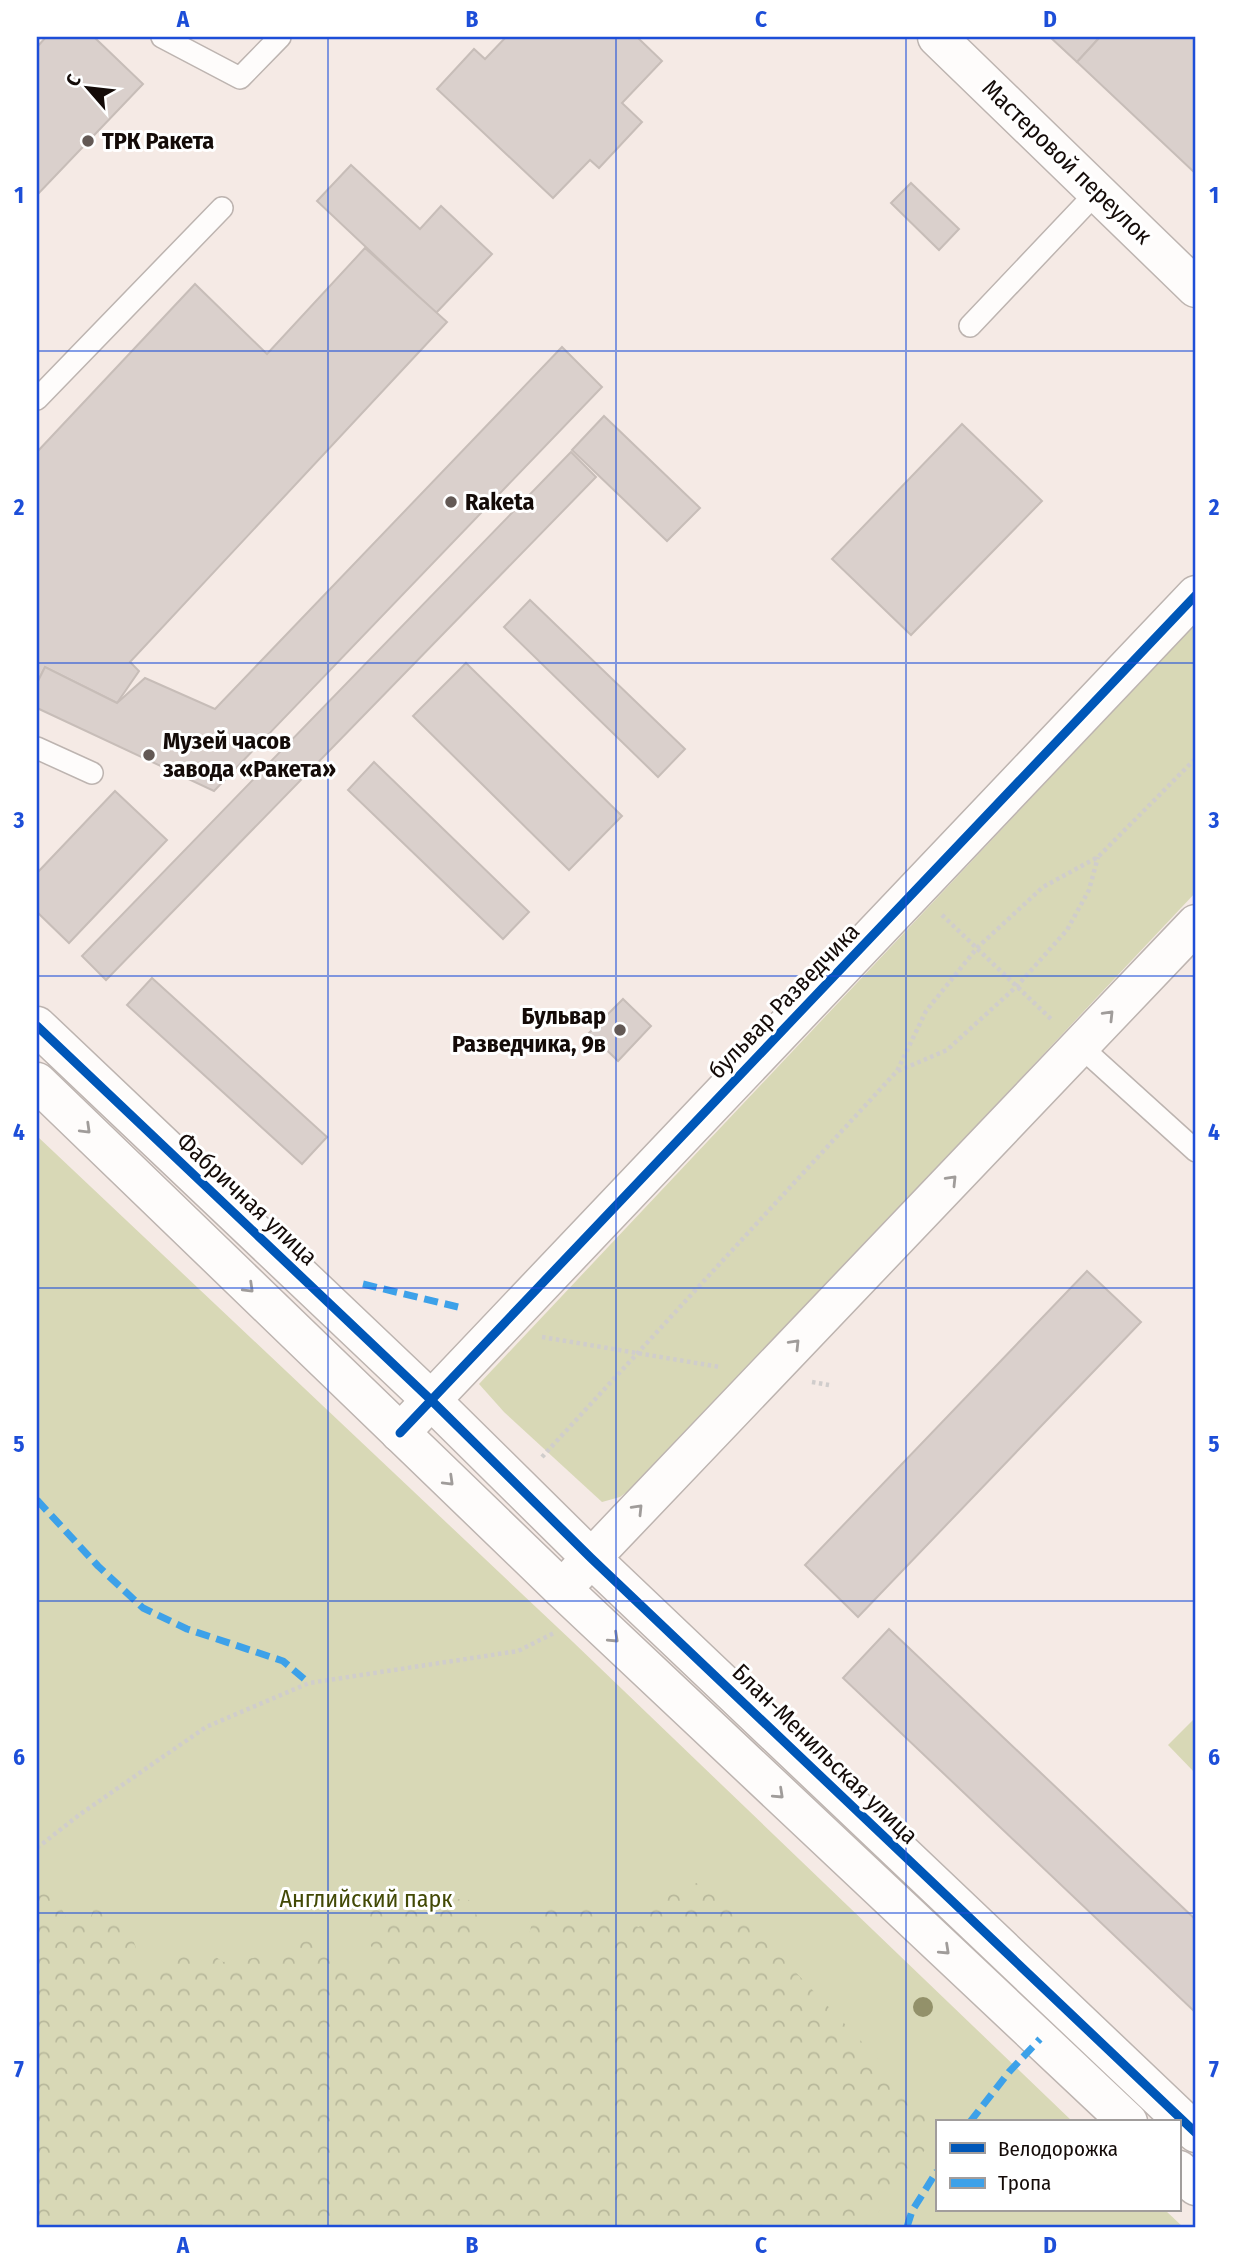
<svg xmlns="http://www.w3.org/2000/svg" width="1233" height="2264" font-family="'Fira Sans Condensed',sans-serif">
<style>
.green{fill:#d8d8b6}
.forest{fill:url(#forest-crowns)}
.building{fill:#dad0cc;stroke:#c7bdb8;stroke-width:2}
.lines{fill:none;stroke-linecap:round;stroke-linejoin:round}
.lane-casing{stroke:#bdb4b0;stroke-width:24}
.street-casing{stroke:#bdb4b0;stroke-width:41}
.secondary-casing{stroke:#bdb4b0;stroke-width:41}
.path{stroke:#d0cdcc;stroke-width:4.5;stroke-dasharray:3.5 3.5;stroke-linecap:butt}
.lane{stroke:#fefcfb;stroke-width:21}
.street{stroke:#fefcfb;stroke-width:38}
.secondary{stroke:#fefcfb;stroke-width:38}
.quiet{stroke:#3da1e9;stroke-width:7;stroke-dasharray:14 7;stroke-linecap:butt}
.cycleway-casing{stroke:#fff;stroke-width:13}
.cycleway{stroke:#0057b8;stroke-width:9}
.tree{fill:#93916a}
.oneway{stroke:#a09c9a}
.grid{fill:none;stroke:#1d4ed8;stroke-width:2;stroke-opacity:0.55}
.poi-dot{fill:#635955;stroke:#fff;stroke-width:2.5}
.labels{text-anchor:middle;stroke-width:6;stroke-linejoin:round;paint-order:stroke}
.poi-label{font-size:24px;font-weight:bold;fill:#140b08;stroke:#fff;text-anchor:start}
.street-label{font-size:24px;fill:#140b08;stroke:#fff}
.park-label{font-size:24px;fill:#424905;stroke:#fff}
.neatline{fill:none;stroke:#1d4ed8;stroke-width:2.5}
.grid-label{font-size:23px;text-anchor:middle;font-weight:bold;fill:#1d4ed8}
</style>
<defs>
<pattern id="forest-crowns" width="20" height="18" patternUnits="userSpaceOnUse" patternTransform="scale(1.75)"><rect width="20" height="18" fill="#d8d8b6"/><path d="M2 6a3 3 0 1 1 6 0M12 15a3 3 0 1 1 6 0" fill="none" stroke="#b8b89b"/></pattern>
</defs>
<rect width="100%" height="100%" fill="#f5eae5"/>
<g class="green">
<polygon points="1196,623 1196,892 643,1480 620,1497 602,1502 504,1412 479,1384"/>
<polygon points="37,1136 573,1642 1073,2122 937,2122 937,2210 1165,2210 1183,2227 37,2227"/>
<polygon points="1196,1717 1196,1774 1168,1745"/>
</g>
<polygon class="forest" points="45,1873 69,1924 88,1926 97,1898 120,1910 135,1945 144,1974 159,1968 182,1947 206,1950 223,1962 253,1958 295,1942 325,1940 350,1967 381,1964 365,1935 372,1907 409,1895 469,1900 483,1928 509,1945 529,1935 536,1906 592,1899 602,1916 639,1927 664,1892 708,1880 898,2080 928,2107 927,2147 873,2219 872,2227 37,2227 37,1876"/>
<g class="building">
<polygon points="46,37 94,37 143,84 37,195 37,47"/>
<polygon points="506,37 637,37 662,61 622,103 642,122 599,168 590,160 553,198 437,89 474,49 485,59"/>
<polygon points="1050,37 1100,37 1077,62"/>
<polygon points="1100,37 1196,37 1196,174 1077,62"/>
<polygon points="351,165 420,229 441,206 492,254 436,313 317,201"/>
<polygon points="911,183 959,229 939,250 891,203"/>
<polygon points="365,248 447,322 130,662 139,671 117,703 45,667 37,683 37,452 195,284 267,354"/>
<polygon points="562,347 602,387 214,791 37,708 37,683 45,667 117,703 145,678 215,709"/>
<polygon points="604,416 700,508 667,541 572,450"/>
<polygon points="962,424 1042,501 911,635 832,559"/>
<polygon points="571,452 596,477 106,980 82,956"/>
<polygon points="530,600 685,749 658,777 504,627"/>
<polygon points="466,663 622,816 569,870 413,716"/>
<polygon points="374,762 529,912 503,939 348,790"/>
<polygon points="115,791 167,840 69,943 37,912 37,873"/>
<polygon points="152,978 327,1137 302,1164 127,1005"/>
<polygon points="623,999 651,1026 618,1061 589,1033"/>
<polygon points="1087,1271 1141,1322 858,1617 805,1565"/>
<polygon points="889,1629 1196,1920 1196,2013 843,1678"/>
</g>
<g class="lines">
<g class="lane-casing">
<g id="lane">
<polyline points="162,37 240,78 280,37"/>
<polyline points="970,326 1097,192"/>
<polyline points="37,399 222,208"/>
<polyline points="37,748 92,773"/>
<polyline points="1080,1046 1196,1151"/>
</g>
</g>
<g class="street-casing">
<g id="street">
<polyline points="937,37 1196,288"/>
<polyline points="400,1433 1196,595"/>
<polyline points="562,1589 1196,924"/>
</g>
</g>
<g class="secondary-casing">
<g id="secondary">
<polyline points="37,1026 431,1400 591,1558 1196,2133"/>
<polyline points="37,1082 562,1589 1128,2122"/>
<polyline points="1179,2170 1196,2186"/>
</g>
</g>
<g class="path">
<polyline points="942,915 1052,1020"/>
<polyline points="898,1071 947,1050 1017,986 1067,930 1089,890 1098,857"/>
<polyline points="542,1337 720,1367"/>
<polyline points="812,1382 829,1385"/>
<polyline points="542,1457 897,1071 926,1011 977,948 1043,887 1098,857 1196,758"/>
<polyline points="37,1848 79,1815 206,1727 309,1683 518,1651 554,1633"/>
</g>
<use href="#lane" class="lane"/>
<use href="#street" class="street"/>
<use href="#secondary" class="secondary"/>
<g class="quiet">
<polyline points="363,1284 458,1307"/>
<polyline points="37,1500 98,1566 143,1608 187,1629 283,1661 309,1683"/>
<polyline points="970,2122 1009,2072 1040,2039"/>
<polyline points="907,2227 912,2211 937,2171"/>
</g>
<g class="cycleway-casing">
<g id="cycleway">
<polyline points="37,1026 431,1400 591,1558 1196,2133"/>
<polyline points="400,1433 1196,595"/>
</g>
</g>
<use href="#cycleway" class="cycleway"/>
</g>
<circle class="tree" cx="923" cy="2007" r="10"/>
<defs><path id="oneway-chevron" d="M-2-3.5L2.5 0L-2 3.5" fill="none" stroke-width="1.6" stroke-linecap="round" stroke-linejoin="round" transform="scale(1.75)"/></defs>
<g class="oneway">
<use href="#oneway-chevron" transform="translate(1109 1015) rotate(-46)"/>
<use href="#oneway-chevron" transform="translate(86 1129) rotate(44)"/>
<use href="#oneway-chevron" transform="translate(952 1180) rotate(-46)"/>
<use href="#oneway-chevron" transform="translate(249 1288) rotate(44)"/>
<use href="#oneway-chevron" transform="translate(795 1344) rotate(-46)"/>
<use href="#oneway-chevron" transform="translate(449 1481) rotate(44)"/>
<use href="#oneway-chevron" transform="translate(638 1509) rotate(-46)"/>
<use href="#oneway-chevron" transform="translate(614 1638) rotate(43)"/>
<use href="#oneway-chevron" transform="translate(779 1794) rotate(43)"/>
<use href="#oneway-chevron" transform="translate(945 1950) rotate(43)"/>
</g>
<path class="grid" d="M328,37V2227M616,37V2227M906,37V2227M37,351H1196M37,663H1196M37,976H1196M37,1288H1196M37,1601H1196M37,1913H1196"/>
<g class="poi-dot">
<circle cx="88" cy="141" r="7"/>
<circle cx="451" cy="502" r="7"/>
<circle cx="149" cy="755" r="7"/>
<circle cx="620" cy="1030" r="7"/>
</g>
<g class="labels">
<g class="poi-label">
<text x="102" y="149">ТРК Ракета</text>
<text x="465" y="510">Raketa</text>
<text x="163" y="749">Музей часов<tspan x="163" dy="28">завода «Ракета»</tspan></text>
<text x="606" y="1024" text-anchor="end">Бульвар<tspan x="606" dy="28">Разведчика, 9в</tspan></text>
</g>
<g class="street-label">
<text transform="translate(1067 162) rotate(44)" y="8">Мастеровой переулок</text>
<text transform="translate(784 1001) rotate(-46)" y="8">бульвар Разведчика</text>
<text transform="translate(247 1199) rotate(43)" y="8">Фабричная улица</text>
<text transform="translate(825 1754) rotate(44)" y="8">Блан-Менильская улица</text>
</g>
<g class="park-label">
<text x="366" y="1907">Английский парк</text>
</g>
</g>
<rect width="1233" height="2264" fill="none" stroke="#ffffff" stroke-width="77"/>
<rect x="936" y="2120" width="245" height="91" fill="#ffffff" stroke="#a19d9c" stroke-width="2"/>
<rect x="950" y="2143" width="35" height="10" fill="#0057b8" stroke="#a19d9c" stroke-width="2"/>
<text x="998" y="2156" font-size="21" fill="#140b08">Велодорожка</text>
<rect x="950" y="2178" width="35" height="10" fill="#3da1e9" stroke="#a19d9c" stroke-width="2"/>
<text x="998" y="2190" font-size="21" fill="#140b08">Тропа</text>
<g transform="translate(88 88) rotate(298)" stroke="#ffffff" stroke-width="5" paint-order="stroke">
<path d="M0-5L12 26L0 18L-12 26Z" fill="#140b08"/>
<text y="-10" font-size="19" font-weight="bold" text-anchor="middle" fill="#140b08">С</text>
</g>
<rect x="38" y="38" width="1156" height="2188" class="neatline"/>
<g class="grid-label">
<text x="183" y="27">A</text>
<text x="472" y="27">B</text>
<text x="761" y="27">C</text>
<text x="1050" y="27">D</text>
<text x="19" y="203">1</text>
<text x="1214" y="203">1</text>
<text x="19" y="515">2</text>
<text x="1214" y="515">2</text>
<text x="19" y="828">3</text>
<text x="1214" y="828">3</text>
<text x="19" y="1140">4</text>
<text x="1214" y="1140">4</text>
<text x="19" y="1452">5</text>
<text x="1214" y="1452">5</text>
<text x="19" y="1765">6</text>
<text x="1214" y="1765">6</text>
<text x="19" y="2077">7</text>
<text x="1214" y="2077">7</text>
<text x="183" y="2253">A</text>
<text x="472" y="2253">B</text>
<text x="761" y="2253">C</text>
<text x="1050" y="2253">D</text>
</g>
</svg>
